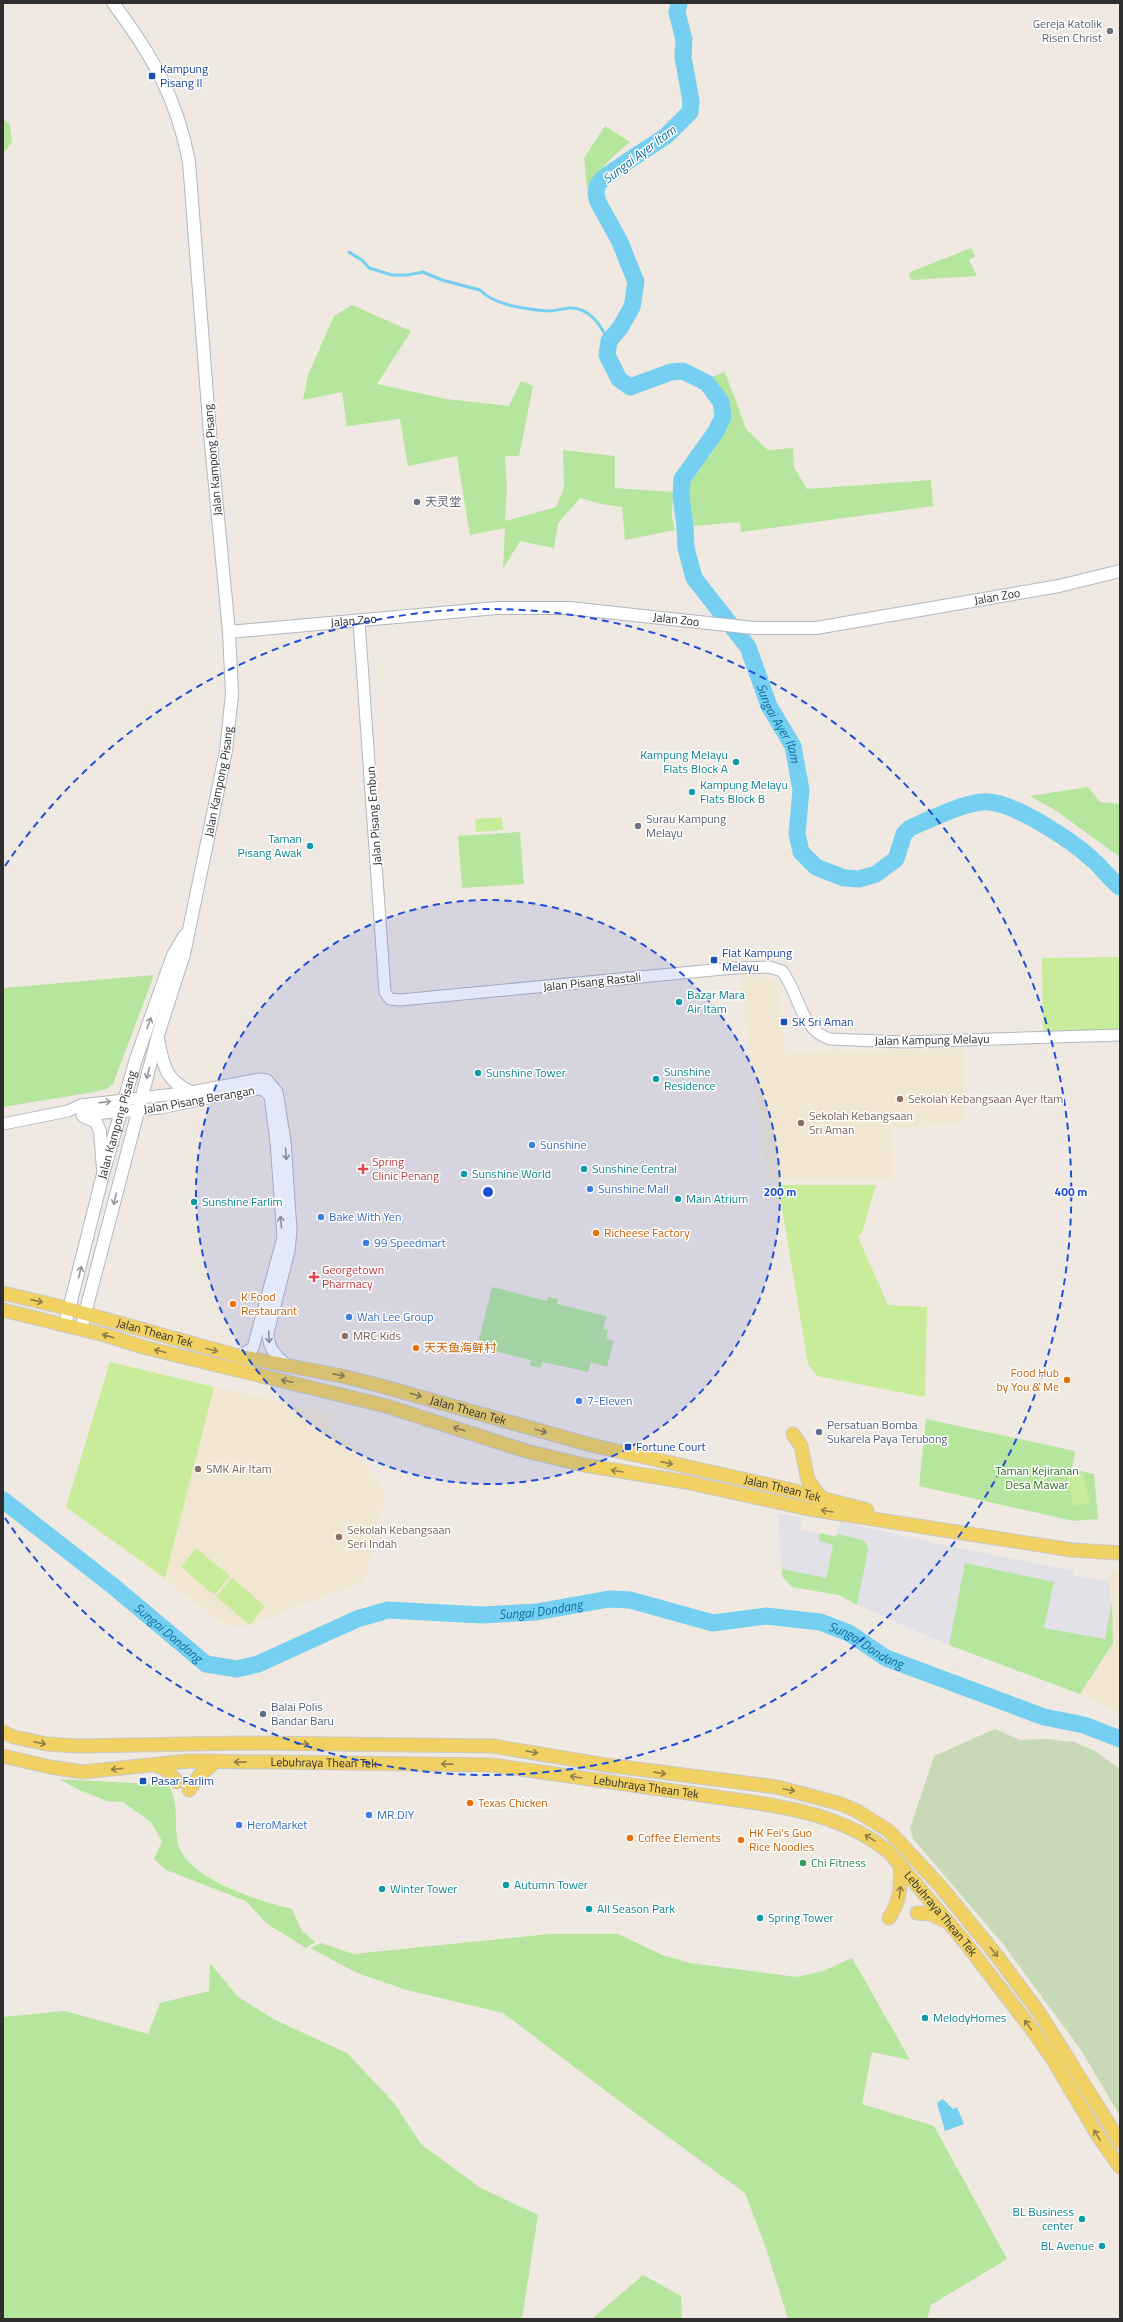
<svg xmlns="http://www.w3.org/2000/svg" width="1123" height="2322" font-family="'Titillium Web','Noto Sans SC',sans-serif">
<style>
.industrial{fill:#e3e1e8}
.education{fill:#f0e6d1}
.green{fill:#b6e59e}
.cemetery{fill:#c8d9b8}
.pitch{fill:#c9ec9a}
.water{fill:#75cff0}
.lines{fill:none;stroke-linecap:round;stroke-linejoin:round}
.stream{stroke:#75cff0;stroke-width:3}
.river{stroke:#75cff0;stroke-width:17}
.tertiary-casing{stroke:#b4b7c1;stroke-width:13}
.secondary-casing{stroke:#b4b7c1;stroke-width:14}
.primary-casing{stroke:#c9c9c9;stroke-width:15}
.tertiary{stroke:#fff;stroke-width:11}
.secondary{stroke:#fff;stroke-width:12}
.primary{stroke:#f2d163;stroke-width:13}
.oneway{stroke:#969696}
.oneway2{stroke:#908048}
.ring{fill:none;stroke:#1d4ed8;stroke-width:2;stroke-dasharray:7 5}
.worship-dot{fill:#6b7280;stroke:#fff;stroke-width:1.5}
.transit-dot{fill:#1a4fb4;stroke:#fff;stroke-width:1.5}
.culture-dot{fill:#0f9aa8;stroke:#fff;stroke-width:1.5}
.education-dot{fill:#8d6e63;stroke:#fff;stroke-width:1.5}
.shop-dot{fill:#3f7fe0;stroke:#fff;stroke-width:1.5}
.health-dot{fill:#e0444e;stroke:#fff;stroke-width:1.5}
.food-dot{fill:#e8710a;stroke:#fff;stroke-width:1.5}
.service-dot{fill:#5c6f8a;stroke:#fff;stroke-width:1.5}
.leisure-dot{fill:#2e9e5b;stroke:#fff;stroke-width:1.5}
.labels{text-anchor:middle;stroke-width:3;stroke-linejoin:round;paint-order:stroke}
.worship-label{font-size:12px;fill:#5b616d;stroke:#fff;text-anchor:start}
.transit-label{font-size:12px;fill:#164399;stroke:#fff;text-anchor:start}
.street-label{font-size:12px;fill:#2e2e2e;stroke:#fff}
.culture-label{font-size:12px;fill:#0d838f;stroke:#fff;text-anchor:start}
.education-label{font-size:12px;fill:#785e54;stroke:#fff;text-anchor:start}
.shop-label{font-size:12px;fill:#366cbe;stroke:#fff;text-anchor:start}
.health-label{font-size:12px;fill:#be3a42;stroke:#fff;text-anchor:start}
.food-label{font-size:12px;fill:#c56008;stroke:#fff;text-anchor:start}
.service-label{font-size:12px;fill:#4e5e75;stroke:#fff;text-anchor:start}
.park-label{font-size:12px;fill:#2c6e1b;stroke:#fff}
.leisure-label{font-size:12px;fill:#27864d;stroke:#fff;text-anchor:start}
.water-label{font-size:13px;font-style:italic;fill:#0d6fa3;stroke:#fff}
.centre{fill:#1d4ed8;stroke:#fff;stroke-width:2}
.ring-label{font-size:12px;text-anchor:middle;font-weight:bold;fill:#1d4ed8;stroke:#fff;stroke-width:3;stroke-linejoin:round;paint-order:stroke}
</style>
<rect width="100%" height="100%" fill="#efe9e1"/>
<polygon class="industrial" points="778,1513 802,1518 800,1529 805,1531 836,1537 840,1522 967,1550 1074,1571 1073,1575 1110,1582 1114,1640 1080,1694 946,1644 857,1605 839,1595 792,1587 782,1576"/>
<g class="education">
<polygon points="764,977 777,984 787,1054 843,1049 843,1051 963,1049 964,1124 892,1128 894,1178 767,1179 740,978"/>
<polygon points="110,1362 332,1414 328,1431 345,1436 386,1492 364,1582 285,1611 249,1626 227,1626 66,1507"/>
<polygon points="1109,1571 1120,1571 1120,1713 1080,1694 1112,1646 1114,1640"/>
</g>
<g class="green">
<polygon points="3,118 10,125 12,142 3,154"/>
<path d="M605,126L630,142C613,155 599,170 587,188L584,158Z"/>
<polygon points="971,248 975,256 969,260 977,276 913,280 910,278 909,273 913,271"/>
<polygon points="352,305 411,331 377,384 446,399 509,406 521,381 533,386 519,456 505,456 507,488 505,521 556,507 564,488 563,450 615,456 615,488 673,492 672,517 675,530 625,540 622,507 601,504 580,498 558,523 554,548 520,541 503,569 505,528 470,535 457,456 408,466 400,419 347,426 342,392 303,400 308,375 334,316"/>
<path d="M725,372L746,429L768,450L793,448L794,467L807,489L931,480L933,506L741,532L740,522L694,526L687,488V480C704,464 734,432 727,406C725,395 717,386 709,378Z"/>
<polygon points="1088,787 1100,802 1120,804 1120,857 1055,810 1030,796"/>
<polygon points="520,832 524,884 462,888 458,836"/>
<polygon points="154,975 113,1084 106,1089 94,1092 3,1107 3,988"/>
<polygon points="492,1287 547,1301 548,1297 558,1299 557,1304 607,1316 603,1329 608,1330 606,1339 614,1341 607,1367 591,1362 588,1372 542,1362 540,1368 530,1365 531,1360 477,1347"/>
<polygon points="926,1419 1075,1451 1072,1469 1094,1474 1098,1519 1073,1521 919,1486"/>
<polygon points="820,1533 836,1537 837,1534 863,1540 866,1543 868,1550 857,1605 839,1595 792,1587 782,1576 782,1569 826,1578 833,1545 819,1541"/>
<polygon points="965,1563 1054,1582 1044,1628 1105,1639 1112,1602 1113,1643 1080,1694 949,1645"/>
<path d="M59,1779L168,1785C179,1800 174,1826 178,1844C187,1879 261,1902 292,1909L302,1931L315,1942L306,1948L266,1923L246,1901L166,1870L154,1859L162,1841L151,1822L123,1802L107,1801L77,1789Z"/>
<polygon points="550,1934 618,1934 662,1955 690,1963 797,1977 823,1971 852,1958 910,2060 872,2052 862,2104 934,2126 1007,2259 931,2305 927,2319 788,2319 766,2248 745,2193 634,2112 503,2013 407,1990 357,1973 310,1948 321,1943 353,1954"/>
<polygon points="210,1963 237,1996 273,2019 347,2053 394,2103 421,2144 479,2187 538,2215 522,2319 3,2319 3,2017 65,2011 148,2034 160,2003 209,1991"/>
<polygon points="643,2275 681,2296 682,2319 592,2319"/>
</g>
<polygon class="cemetery" points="995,1729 1020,1740 1047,1739 1074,1742 1095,1751 1120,1769 1120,2116 1081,2050 1003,1944 913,1839 910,1828 934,1756"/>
<g class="pitch">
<polygon points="502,817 503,830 476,832 475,819"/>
<polygon points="1120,957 1120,1031 1043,1031 1042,958"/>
<polygon points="778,1185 876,1185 862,1233 858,1237 888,1305 927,1307 925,1397 817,1376 808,1364"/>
<polygon points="110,1362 214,1387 165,1578 66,1507"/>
<polygon points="1083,1473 1090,1503 1074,1507 1067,1477"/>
<polygon points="196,1548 230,1576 214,1595 181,1567"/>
<polygon points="232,1578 265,1606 250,1625 216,1597"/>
</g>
<polygon class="water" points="943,2099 953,2109 957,2107 964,2124 945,2131 937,2103"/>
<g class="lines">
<path class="stream" d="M349,252L363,261L369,268L392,275H408L423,272L442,280L480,290C496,306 526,309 547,311C554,311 562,309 569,308C590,307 600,325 609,341"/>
<g class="river">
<path id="s1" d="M679,3L677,12L684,40L683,57L691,101L690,112L666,136L613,171L602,179L597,186L596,194L598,202L620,242L636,282L632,307L620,328L609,341L607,355L619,379L630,387L671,372L683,371L707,383L721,402L723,417L715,433L682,479L681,497L685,526L686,548L694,578L748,647L769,706L793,746L801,790L797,834L801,852L816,867L844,878L859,879L876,874L896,859L904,834L910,828C932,819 957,805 982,802C1009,798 1074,842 1094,861C1103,869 1110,879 1120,887"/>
<path id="s2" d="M3,1500L113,1586L206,1664L237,1669L258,1664L357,1619L388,1610L482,1615L536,1612L609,1599L630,1600L713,1623L766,1616L820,1622L849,1633L886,1658L1044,1717L1084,1725L1120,1739"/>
</g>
<g class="tertiary-casing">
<g id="tertiary">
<path d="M359,621L385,992L390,999L400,1000L734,968L769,967L782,971C799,992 800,1030 830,1039L904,1042L1120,1035"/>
<polyline points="82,1115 161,1108 232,1093 259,1089 265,1091 270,1096 276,1142 283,1237 253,1348 238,1356"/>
<path d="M3,1124L68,1111L81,1105L191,1092L259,1079L267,1080L277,1092L285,1141L291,1230L289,1251L268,1333C268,1349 277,1357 289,1367"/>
</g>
</g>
<g class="secondary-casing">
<g id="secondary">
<path id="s3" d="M229,632L497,608H569L754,628H816L1059,586L1120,571"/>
<path d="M158,1039C163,1064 165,1081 191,1092"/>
<polyline points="83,1116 96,1122 100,1131 103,1169"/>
<path id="s4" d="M65,1325L103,1174L136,1059L173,955L185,935"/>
<path id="s5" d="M81,1329L158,1035L184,954L226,751L232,694L229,632L210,434L189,162C177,98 152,55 113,3"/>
</g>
</g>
<g class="primary-casing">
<g id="primary">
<path id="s6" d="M3,1293L58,1306L238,1356L342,1376L378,1385L591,1445L787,1489L867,1510"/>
<polyline points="3,1310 105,1335 143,1347 386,1406 526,1451 584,1465 686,1482 809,1509 1072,1550 1120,1553"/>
<polyline points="793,1434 801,1446 808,1480 821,1498"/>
<polyline points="3,1732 14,1737 47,1744 78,1746 244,1743 493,1746 606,1765 777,1787 841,1804 857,1811 889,1831 941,1887 997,1956 1040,2014 1120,2142"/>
<path id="s7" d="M3,1756L50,1767L83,1772L188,1761L492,1765L758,1803C806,1811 851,1821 889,1852L964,1941L1030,2027L1052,2058L1098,2136L1120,2167"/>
<polyline points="156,1765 168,1771 177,1782"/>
<polyline points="189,1790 200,1775 216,1761"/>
<polyline points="917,1913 930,1914 946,1921"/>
<path d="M889,1918C901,1900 901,1885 900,1864"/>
</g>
</g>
<use href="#tertiary" class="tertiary"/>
<use href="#secondary" class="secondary"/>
<use href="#primary" class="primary"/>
</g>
<defs><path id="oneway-shaft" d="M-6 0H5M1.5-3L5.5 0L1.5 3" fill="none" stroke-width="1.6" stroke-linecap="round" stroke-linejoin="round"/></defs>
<g class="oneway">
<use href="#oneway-shaft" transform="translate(149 1023) rotate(-70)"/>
<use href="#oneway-shaft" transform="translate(148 1073) rotate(105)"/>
<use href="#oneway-shaft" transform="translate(105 1102) rotate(-7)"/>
<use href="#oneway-shaft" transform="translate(286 1154) rotate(86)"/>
<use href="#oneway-shaft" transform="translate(115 1199) rotate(104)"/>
<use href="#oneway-shaft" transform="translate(281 1222) rotate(-95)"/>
<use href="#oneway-shaft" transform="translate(80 1272) rotate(-76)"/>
<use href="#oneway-shaft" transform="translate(269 1337) rotate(87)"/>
</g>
<g class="oneway2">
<use href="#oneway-shaft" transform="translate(37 1301) rotate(13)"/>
<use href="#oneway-shaft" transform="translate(108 1336) rotate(-164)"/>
<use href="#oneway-shaft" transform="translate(212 1350) rotate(15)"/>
<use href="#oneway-shaft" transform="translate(160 1351) rotate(-166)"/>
<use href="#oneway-shaft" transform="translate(339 1375) rotate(11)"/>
<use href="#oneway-shaft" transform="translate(287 1381) rotate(-168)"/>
<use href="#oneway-shaft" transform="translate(416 1395) rotate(17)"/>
<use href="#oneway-shaft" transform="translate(459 1429) rotate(-162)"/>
<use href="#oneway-shaft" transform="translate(541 1431) rotate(16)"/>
<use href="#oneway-shaft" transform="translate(667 1463) rotate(13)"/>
<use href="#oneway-shaft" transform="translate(617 1471) rotate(-171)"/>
<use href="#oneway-shaft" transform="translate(827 1511) rotate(-171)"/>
<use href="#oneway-shaft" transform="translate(40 1743) rotate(11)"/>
<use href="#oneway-shaft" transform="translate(303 1744)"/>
<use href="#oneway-shaft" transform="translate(532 1752) rotate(10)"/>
<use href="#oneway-shaft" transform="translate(240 1762) rotate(-179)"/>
<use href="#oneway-shaft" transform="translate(447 1764) rotate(-179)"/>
<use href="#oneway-shaft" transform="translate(117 1769) rotate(173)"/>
<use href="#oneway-shaft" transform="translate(660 1773) rotate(8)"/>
<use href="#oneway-shaft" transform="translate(576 1777) rotate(-171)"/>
<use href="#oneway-shaft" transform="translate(789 1790) rotate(12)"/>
<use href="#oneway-shaft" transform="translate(870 1838) rotate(-149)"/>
<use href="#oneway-shaft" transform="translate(900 1892) rotate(-82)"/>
<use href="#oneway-shaft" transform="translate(994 1952) rotate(51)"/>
<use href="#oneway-shaft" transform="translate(1028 2025) rotate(-126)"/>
<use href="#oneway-shaft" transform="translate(1097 2135) rotate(-122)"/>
</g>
<circle cx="488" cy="1192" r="292" fill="#1d4ed8" fill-opacity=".12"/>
<g class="ring">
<circle cx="488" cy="1192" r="292"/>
<path d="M5 866A583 583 0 1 1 5 1518"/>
</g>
<g class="worship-dot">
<circle cx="1110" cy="31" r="4"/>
<circle cx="417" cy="502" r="4"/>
<circle cx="638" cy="826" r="4"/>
</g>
<g class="transit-dot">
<rect x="148" y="72" width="8" height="8" rx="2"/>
<rect x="710" y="956" width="8" height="8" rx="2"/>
<rect x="780" y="1018" width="8" height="8" rx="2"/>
<rect x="624" y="1443" width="8" height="8" rx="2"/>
<rect x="139" y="1777" width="8" height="8" rx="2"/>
</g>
<g class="culture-dot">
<circle cx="736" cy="762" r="4"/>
<circle cx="692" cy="792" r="4"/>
<circle cx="310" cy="846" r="4"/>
<circle cx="679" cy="1002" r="4"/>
<circle cx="478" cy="1073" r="4"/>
<circle cx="656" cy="1079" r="4"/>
<circle cx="584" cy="1169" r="4"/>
<circle cx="464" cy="1174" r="4"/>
<circle cx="678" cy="1199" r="4"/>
<circle cx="194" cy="1202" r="4"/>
<circle cx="506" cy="1885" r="4"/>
<circle cx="382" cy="1889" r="4"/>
<circle cx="589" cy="1909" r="4"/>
<circle cx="760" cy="1918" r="4"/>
<circle cx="925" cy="2018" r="4"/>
<circle cx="1082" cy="2219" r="4"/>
<circle cx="1102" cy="2246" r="4"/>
</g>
<g class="education-dot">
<circle cx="900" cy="1099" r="4"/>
<circle cx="801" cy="1123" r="4"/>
<circle cx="345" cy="1336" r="4"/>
<circle cx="198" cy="1469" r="4"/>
<circle cx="339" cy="1537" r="4"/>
</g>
<g class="shop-dot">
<circle cx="532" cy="1145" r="4"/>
<circle cx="590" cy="1189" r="4"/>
<circle cx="321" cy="1217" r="4"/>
<circle cx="366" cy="1243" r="4"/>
<circle cx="349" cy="1317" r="4"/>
<circle cx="579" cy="1401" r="4"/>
<circle cx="369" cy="1815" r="4"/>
<circle cx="239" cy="1825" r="4"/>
</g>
<g class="health-dot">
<path d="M361 1163h4v4h4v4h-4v4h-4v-4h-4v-4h4z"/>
<path d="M312 1271h4v4h4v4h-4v4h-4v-4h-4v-4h4z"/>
</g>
<g class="food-dot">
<circle cx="596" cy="1233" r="4"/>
<circle cx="233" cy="1304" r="4"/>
<circle cx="416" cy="1348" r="4"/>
<circle cx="1067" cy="1380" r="4"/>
<circle cx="470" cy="1803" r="4"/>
<circle cx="630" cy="1838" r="4"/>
<circle cx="741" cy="1840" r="4"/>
</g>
<g class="service-dot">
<circle cx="819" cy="1432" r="4"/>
<circle cx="263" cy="1714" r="4"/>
</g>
<circle class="leisure-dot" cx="803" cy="1863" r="4"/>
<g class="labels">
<g class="worship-label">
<text x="1102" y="28" text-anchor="end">Gereja Katolik<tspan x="1102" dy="14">Risen Christ</tspan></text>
<text x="425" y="506">天灵堂</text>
<text x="646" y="823">Surau Kampung<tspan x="646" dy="14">Melayu</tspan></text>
</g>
<g class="transit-label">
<text x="160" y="73">Kampung<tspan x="160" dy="14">Pisang II</tspan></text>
<text x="722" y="957">Flat Kampung<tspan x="722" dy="14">Melayu</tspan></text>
<text x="792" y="1026">SK Sri Aman</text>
<text x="636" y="1451">Fortune Court</text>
<text x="151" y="1785">Pasar Farlim</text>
</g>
<g class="street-label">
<text transform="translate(213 460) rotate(-95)" y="4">Jalan Kampong Pisang</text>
<text dy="4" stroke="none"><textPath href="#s3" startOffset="773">Jalan Zoo</textPath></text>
<text dy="4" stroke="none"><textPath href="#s3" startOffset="449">Jalan Zoo</textPath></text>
<text dy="4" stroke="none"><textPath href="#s3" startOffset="125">Jalan Zoo</textPath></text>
<text dy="4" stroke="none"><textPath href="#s5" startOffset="565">Jalan Kampong Pisang</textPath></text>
<text transform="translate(374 816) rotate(-94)" y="4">Jalan Pisang Embun</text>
<text transform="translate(592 982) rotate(-6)" y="4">Jalan Pisang Rastali</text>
<text transform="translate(932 1040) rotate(-1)" y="4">Jalan Kampung Melayu</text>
<text transform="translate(199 1100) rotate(-10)" y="4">Jalan Pisang Berangan</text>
<text dy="4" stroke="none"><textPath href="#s4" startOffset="207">Jalan Kampong Pisang</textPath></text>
<text dy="4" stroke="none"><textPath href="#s6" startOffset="157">Jalan Thean Tek</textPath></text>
<text dy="4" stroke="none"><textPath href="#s6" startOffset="480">Jalan Thean Tek</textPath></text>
<text dy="4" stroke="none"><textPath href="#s6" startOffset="804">Jalan Thean Tek</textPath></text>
<text dy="4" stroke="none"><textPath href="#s7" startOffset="323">Lebuhraya Thean Tek</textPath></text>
<text dy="4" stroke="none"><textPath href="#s7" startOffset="647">Lebuhraya Thean Tek</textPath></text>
<text dy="4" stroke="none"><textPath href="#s7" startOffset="982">Lebuhraya Thean Tek</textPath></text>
</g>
<g class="culture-label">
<text x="728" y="759" text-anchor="end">Kampung Melayu<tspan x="728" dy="14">Flats Block A</tspan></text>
<text x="700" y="789">Kampung Melayu<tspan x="700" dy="14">Flats Block B</tspan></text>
<text x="302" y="843" text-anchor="end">Taman<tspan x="302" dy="14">Pisang Awak</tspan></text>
<text x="687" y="999">Bazar Mara<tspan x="687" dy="14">Air Itam</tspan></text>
<text x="664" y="1076">Sunshine<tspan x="664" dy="14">Residence</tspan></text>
<text x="486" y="1077">Sunshine Tower</text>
<text x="592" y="1173">Sunshine Central</text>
<text x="472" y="1178">Sunshine World</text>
<text x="686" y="1203">Main Atrium</text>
<text x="202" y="1206">Sunshine Farlim</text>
<text x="514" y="1889">Autumn Tower</text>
<text x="390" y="1893">Winter Tower</text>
<text x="597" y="1913">All Season Park</text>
<text x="768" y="1922">Spring Tower</text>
<text x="933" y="2022">MelodyHomes</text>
<text x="1074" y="2216" text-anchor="end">BL Business<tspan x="1074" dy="14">center</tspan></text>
<text x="1094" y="2250" text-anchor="end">BL Avenue</text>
</g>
<g class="education-label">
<text x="908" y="1103">Sekolah Kebangsaan Ayer Itam</text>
<text x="809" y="1120">Sekolah Kebangsaan<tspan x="809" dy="14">Sri Aman</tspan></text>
<text x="353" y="1340">MRC Kids</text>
<text x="206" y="1473">SMK Air Itam</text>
<text x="347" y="1534">Sekolah Kebangsaan<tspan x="347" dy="14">Seri Indah</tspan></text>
</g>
<g class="shop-label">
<text x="540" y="1149">Sunshine</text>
<text x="598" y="1193">Sunshine Mall</text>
<text x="329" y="1221">Bake With Yen</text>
<text x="374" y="1247">99 Speedmart</text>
<text x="357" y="1321">Wah Lee Group</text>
<text x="587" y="1405">7-Eleven</text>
<text x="377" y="1819">MR.DIY</text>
<text x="247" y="1829">HeroMarket</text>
</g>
<g class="health-label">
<text x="372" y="1166">Spring<tspan x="372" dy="14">Clinic Penang</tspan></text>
<text x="322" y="1274">Georgetown<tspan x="322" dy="14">Pharmacy</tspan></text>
</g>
<g class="food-label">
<text x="604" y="1237">Richeese Factory</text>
<text x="241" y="1301">K Food<tspan x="241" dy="14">Restaurant</tspan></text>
<text x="424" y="1352">天天鱼海鲜村</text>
<text x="1059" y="1377" text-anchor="end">Food Hub<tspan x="1059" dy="14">by You &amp; Me</tspan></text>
<text x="478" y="1807">Texas Chicken</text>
<text x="749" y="1837">HK Fei's Guo<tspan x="749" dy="14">Rice Noodles</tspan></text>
<text x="638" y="1842">Coffee Elements</text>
</g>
<g class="service-label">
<text x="827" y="1429">Persatuan Bomba<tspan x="827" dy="14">Sukarela Paya Terubong</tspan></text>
<text x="271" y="1711">Balai Polis<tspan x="271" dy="14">Bandar Baru</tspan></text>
</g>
<g class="park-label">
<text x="1037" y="1475">Taman Kejiranan<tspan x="1037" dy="14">Desa Mawar</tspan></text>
</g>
<g class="leisure-label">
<text x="811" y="1867">Chi Fitness</text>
</g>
<g class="water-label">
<text transform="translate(639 154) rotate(-37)" y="5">Sungai Ayer Itam</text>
<text dy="5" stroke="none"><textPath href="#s1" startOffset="923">Sungai Ayer Itam</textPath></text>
<text dy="5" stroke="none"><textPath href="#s2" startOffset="608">Sungai Dondang</textPath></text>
<text dy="5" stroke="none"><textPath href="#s2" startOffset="212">Sungai Dondang</textPath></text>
<text dy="5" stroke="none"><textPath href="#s2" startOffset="944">Sungai Dondang</textPath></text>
</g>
</g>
<circle cx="488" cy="1192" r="6" class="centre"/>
<g class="ring-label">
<text x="780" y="1196">200 m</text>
<text x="1071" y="1196">400 m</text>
</g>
<rect width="1123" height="2322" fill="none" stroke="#2e2e2e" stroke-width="8"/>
</svg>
